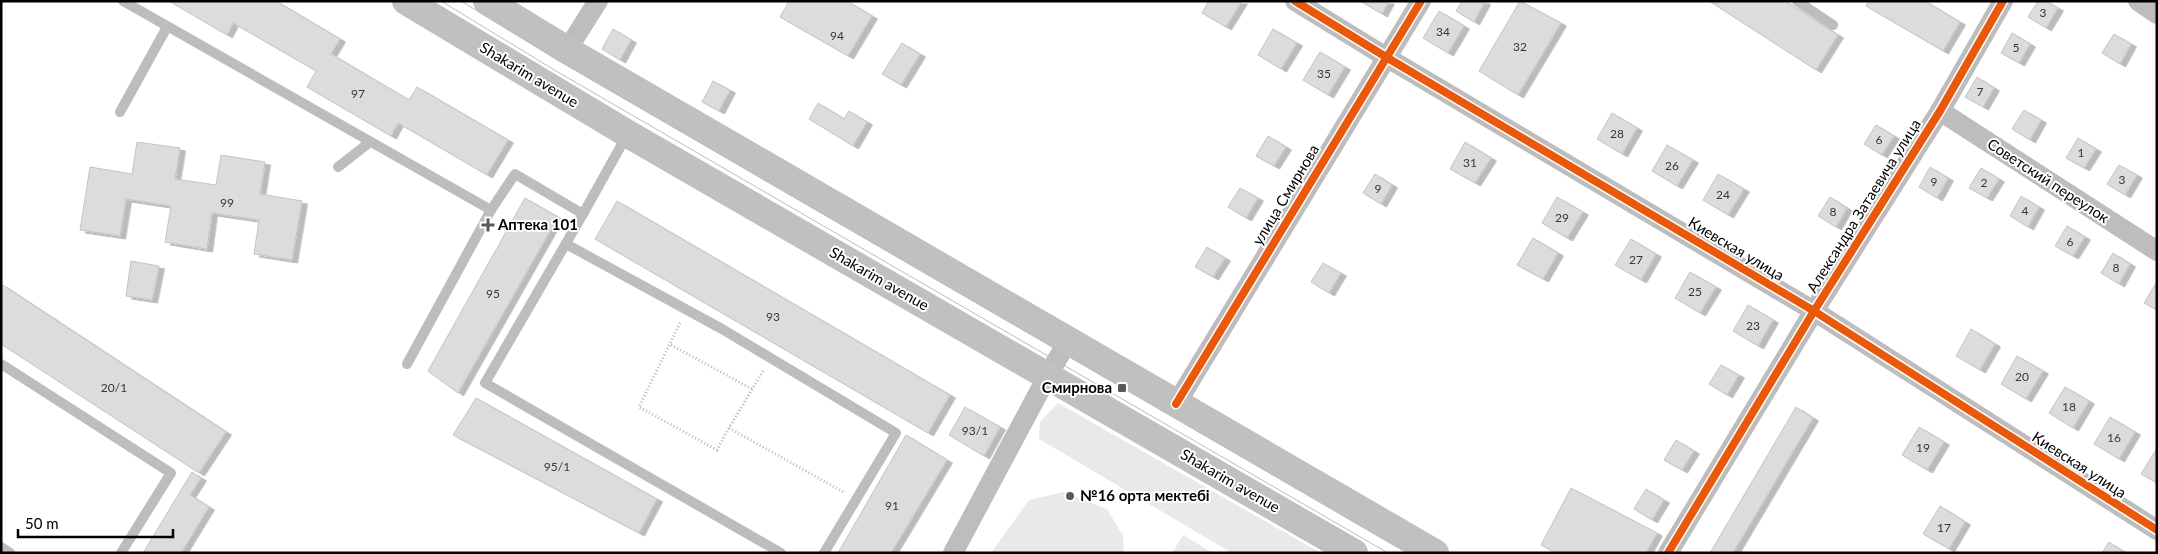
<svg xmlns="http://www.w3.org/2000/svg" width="2158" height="554" font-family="Lato,sans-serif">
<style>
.green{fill:#e9e9e9}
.building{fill:#dcdcdc;stroke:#c4c4c4;filter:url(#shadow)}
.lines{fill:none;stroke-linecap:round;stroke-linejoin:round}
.path{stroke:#b8b8b8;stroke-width:3;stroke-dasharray:1 2.5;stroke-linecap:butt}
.service{stroke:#bdbdbd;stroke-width:10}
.minor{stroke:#bdbdbd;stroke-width:20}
.secondary{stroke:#c0c0c0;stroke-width:28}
.tram{stroke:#bdbdbd;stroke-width:1}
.cycleway-casing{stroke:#fff;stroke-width:11}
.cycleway{stroke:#e8590c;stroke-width:8}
.poi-dot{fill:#595959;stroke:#fff;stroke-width:2}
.labels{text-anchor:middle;stroke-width:4;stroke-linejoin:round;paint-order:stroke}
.number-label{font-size:12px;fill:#373737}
.street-label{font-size:15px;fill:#000;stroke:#fff}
.poi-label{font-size:15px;font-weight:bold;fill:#000;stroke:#fff;text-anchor:start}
</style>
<defs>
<filter id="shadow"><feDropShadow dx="5.5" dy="3" stdDeviation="0" flood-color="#0004"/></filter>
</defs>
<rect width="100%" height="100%" fill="#fff"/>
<g class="green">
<polygon points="1058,403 1321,553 1232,553 1039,439 1040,422"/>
<polygon points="1064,492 1107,509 1123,536 1124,553 991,553 1029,500"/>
<polygon points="1183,535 1213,553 1172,553"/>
</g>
<g class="building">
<polygon points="169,1 276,1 340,39 331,54 409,100 417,87 508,140 487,175 398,123 391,136 307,87 316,71 233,23 227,35"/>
<polygon points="789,1 847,1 872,16 848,56 780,17"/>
<polygon points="1209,1 1242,1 1226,27 1202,13"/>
<polygon points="1360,1 1389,1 1382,14"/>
<polygon points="1462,1 1484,1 1485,2 1474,22 1456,11"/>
<polygon points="1520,1 1561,23 1518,95 1479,71"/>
<polygon points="1709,1 1785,1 1838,35 1816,70"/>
<polygon points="1869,1 1925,1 1960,22 1943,51 1866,6"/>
<polygon points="2038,1 2046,1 2058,8 2046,28 2028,17"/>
<polygon points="1439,11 1464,26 1448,53 1423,38"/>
<polygon points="613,29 631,40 620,60 602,49"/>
<polygon points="1273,29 1297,43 1281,69 1258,55"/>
<polygon points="2012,33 2030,44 2019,63 2001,53"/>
<polygon points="2114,34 2131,44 2120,64 2102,53"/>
<polygon points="902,43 920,54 901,85 882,74"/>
<polygon points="1320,52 1345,67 1328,95 1303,80"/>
<polygon points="1977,77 1994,88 1983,107 1965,97"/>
<polygon points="713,81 730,90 719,111 702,102"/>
<polygon points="818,103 844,119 849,111 867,122 853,146 809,119"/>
<polygon points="2024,110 2041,120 2030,140 2012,129"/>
<polygon points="1612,113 1637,128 1622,154 1597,139"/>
<polygon points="1876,125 1894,136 1882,155 1864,144"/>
<polygon points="1268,136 1286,147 1274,166 1256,156"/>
<polygon points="2078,138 2096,149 2084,168 2066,158"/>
<polygon points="137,142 180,148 175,179 216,185 221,155 265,162 260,194 302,201 292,260 254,254 259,220 212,213 207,249 165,242 171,206 126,199 120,236 80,230 90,167 132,174"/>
<polygon points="1465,142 1491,158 1475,183 1450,169"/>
<polygon points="1667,145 1693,160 1677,186 1652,171"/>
<polygon points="2119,165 2137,175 2125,195 2107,184"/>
<polygon points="1930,167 1948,178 1937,198 1919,187"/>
<polygon points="1981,168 1999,179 1987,198 1969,188"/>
<polygon points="1375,174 1392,185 1381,204 1363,193"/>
<polygon points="1718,174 1744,189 1728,215 1703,200"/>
<polygon points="1240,188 1258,198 1246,218 1228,207"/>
<polygon points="2021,196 2039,207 2028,227 2010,216"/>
<polygon points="1557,197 1583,212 1567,238 1542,223"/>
<polygon points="1830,197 1847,208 1836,227 1818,216"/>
<polygon points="525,198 558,217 458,393 428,371"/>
<polygon points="617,201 950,395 928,433 595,239"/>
<polygon points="2067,226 2085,237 2073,256 2055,246"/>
<polygon points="1533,238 1558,253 1543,279 1517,265"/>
<polygon points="1631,239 1656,254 1641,280 1615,265"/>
<polygon points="1207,247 1225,258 1213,277 1195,267"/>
<polygon points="2113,253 2130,264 2119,284 2101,273"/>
<polygon points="131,261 159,266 152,300 126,296"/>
<polygon points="1323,263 1341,273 1329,293 1311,282"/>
<polygon points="1690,272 1716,287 1700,313 1675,298"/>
<polygon points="2156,283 2157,283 2157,310 2144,303"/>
<polygon points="1,284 226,432 199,473 1,344"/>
<polygon points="1748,305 1773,320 1758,346 1733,331"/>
<polygon points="1971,329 1995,344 1980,370 1956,356"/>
<polygon points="2017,356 2043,371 2026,399 2001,384"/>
<polygon points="1721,365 1739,375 1727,395 1709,384"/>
<polygon points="2065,387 2089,401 2073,428 2049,413"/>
<polygon points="476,398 657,499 639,533 453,435"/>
<polygon points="965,407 1000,427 984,456 949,435"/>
<polygon points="1796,407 1813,418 1733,553 1710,553"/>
<polygon points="2110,417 2135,432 2119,459 2094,444"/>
<polygon points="1919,427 1944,442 1927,470 1902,455"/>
<polygon points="906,435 947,460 891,553 838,553"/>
<polygon points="1676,440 1694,451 1682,470 1664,460"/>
<polygon points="2157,448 2157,483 2141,474"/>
<polygon points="192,472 201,478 190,495 209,507 181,553 143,553"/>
<polygon points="1571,488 1657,533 1646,553 1556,553 1541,545"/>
<polygon points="1646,489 1664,500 1652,520 1634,509"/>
<polygon points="1940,506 1965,522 1949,549 1923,534"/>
<polygon points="2109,542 2125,553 2102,553"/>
</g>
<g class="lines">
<g class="path">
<polyline points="680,323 639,407 717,450 729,428"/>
<polyline points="671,345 752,389"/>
<polyline points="763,371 729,428 845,493"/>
</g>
<g class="service">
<polyline points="123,1 491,210 515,174 583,214 627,135"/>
<polyline points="1797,1 1833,25"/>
<polyline points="120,112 167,27"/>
<polyline points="338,167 370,142"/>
<polyline points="583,214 485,383 781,553"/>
<polyline points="566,244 722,329 896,433 824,553"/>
<polyline points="1,364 171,473 121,553"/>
<polyline points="407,364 491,210"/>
<polyline points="1,547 10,553"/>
</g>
<g class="minor">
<polyline points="1295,1 1386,57 1814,311 2157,530"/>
<polyline points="2138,1 2157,14"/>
<polyline points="567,50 598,1"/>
<polyline points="1940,111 2157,251"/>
<polyline points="1176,404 1421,1"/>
<polyline points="953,553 1048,375 1068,341"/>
<polyline points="1668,553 1814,311 1940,111 2003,1"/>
</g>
<g class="secondary">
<polyline points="406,1 628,134 1354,553"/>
<polyline points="487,1 567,50 1435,553"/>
</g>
<g class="tram">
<polyline points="441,1 556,71 1388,553"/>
<polyline points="461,1 561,62 1407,553"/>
</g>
<g class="cycleway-casing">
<g id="cycleway">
<polyline points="1295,1 1386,57 1814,311 2157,530"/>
<polyline points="1176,404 1421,1"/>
<polyline points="1668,553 1814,311 1940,111 2003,1"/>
</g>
</g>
<use href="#cycleway" class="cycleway"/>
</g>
<g class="poi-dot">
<path d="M485.5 217.5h5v5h5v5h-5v5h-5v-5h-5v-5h5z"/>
<rect x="1117" y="383" width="10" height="10" rx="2.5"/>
<circle cx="1070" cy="496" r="5"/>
</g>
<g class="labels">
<g class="number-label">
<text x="2043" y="17">3</text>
<text x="1443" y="36">34</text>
<text x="837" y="40">94</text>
<text x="1520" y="51">32</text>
<text x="2016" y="52">5</text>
<text x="1324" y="78">35</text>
<text x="1980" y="96">7</text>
<text x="358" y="98">97</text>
<text x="1617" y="138">28</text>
<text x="1879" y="144">6</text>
<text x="2081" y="157">1</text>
<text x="1470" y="167">31</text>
<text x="1672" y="170">26</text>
<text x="2122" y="184">3</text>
<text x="1934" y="186">9</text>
<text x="1984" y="187">2</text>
<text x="1378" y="193">9</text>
<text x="1723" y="199">24</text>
<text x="227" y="207">99</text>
<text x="2025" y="215">4</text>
<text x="1833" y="216">8</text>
<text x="1562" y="222">29</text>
<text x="2070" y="246">6</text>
<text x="1636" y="264">27</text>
<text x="2116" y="272">8</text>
<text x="1695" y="296">25</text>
<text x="493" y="298">95</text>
<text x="773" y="321">93</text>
<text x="1753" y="330">23</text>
<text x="2022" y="381">20</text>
<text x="114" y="392">20/1</text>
<text x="2069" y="411">18</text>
<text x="975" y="435">93/1</text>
<text x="2114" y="442">16</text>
<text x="1923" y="452">19</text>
<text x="557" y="471">95/1</text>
<text x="892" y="510">91</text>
<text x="1944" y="532">17</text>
</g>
<g class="street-label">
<text transform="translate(529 75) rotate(31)" y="5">Shakarim avenue</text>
<text transform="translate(2048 181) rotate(33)" y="5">Советский переулок</text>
<text transform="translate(1286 195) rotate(-59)" y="5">улица Смирнова</text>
<text transform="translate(1864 206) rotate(-58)" y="5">Александра Затаевича улица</text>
<text transform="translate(1736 249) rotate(31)" y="5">Киевская улица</text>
<text transform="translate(879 279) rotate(30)" y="5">Shakarim avenue</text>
<text transform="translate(2079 465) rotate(33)" y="5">Киевская улица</text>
<text transform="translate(1230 481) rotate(30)" y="5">Shakarim avenue</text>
</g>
<g class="poi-label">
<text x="498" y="230">Аптека 101</text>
<text x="1112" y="393" text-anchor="end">Смирнова</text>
<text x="1080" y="501">№16 орта мектебі</text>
</g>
</g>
<rect width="2158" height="554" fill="none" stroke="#000000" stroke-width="5"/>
<path d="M18 529v8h155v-8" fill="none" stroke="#000000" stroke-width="2.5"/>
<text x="25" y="529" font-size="15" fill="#000000" stroke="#ffffff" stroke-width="4" paint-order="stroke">50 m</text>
</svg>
